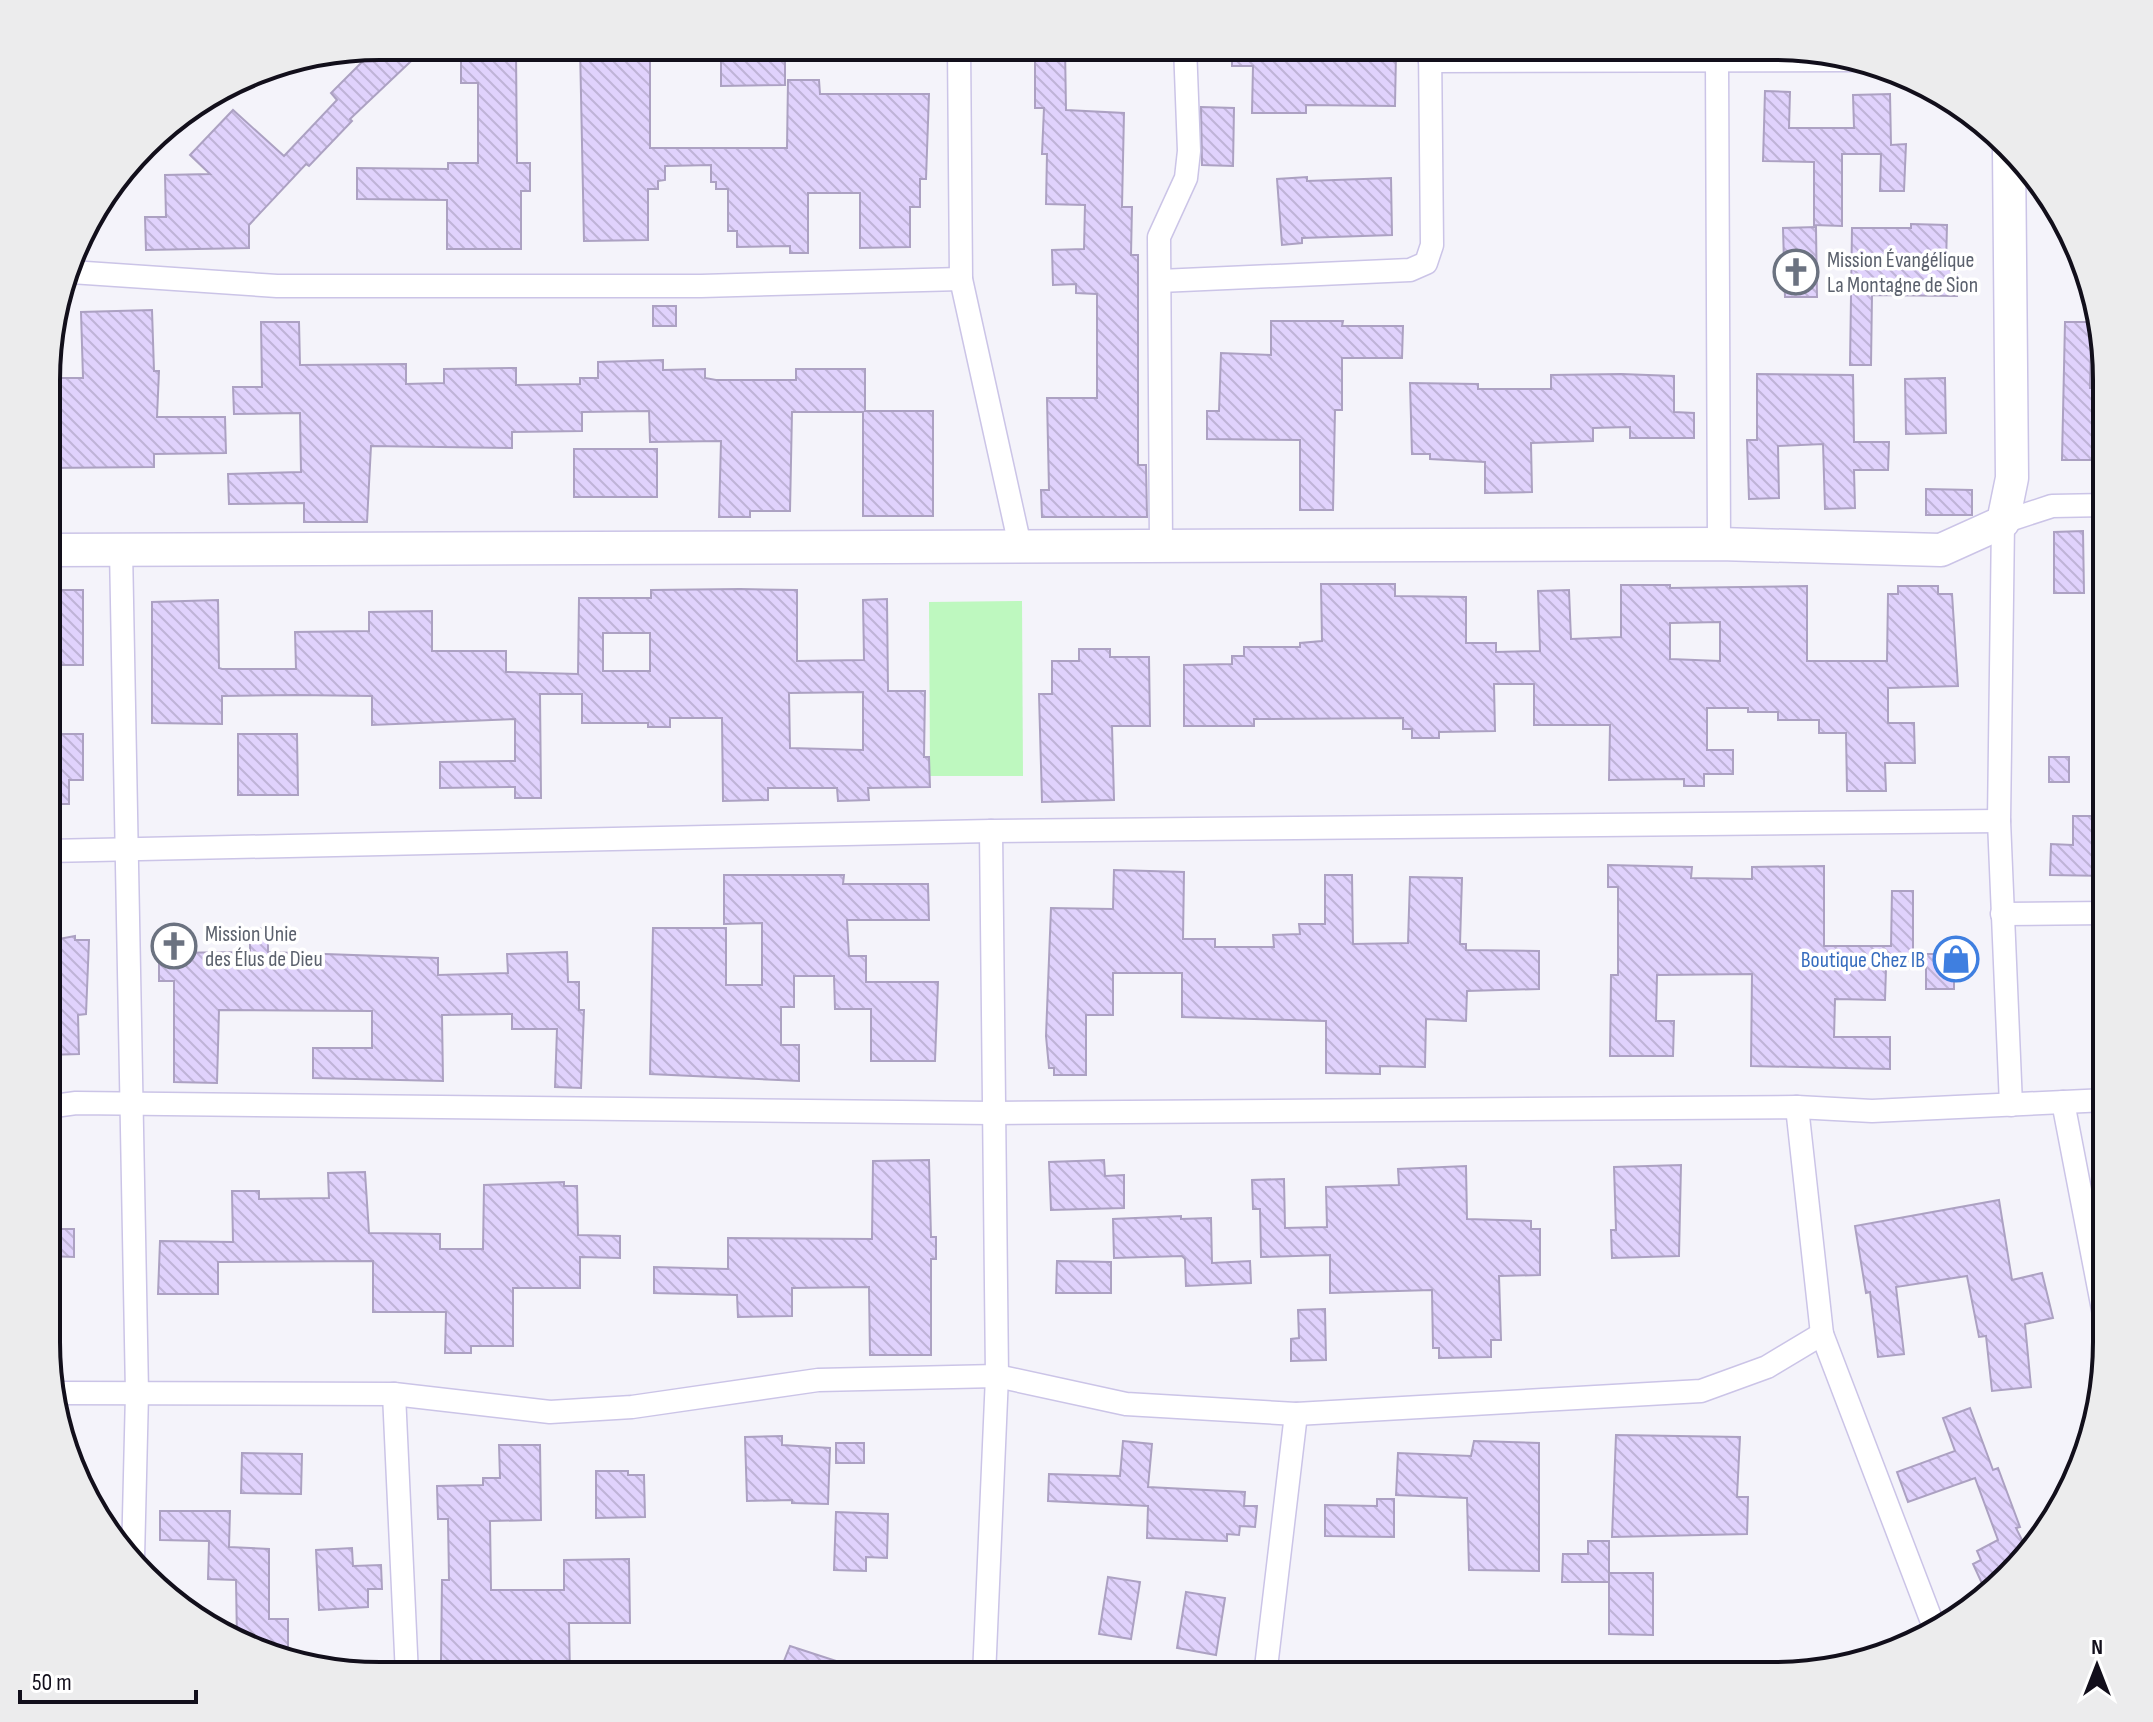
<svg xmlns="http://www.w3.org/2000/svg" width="2153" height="1722" font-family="'Sofia Sans Condensed',sans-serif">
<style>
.grass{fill:#bef8bf}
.building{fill:url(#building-back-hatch);stroke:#aca1c2;stroke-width:2;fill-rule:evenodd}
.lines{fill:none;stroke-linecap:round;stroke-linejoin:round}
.street-casing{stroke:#cbc4e7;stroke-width:25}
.secondary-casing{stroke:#cbc4e7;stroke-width:35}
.street{stroke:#fff;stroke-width:22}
.secondary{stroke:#fff;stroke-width:32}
.labels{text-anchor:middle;stroke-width:7;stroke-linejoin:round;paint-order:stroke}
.worship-label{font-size:22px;fill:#5b616d;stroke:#fff;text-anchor:start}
.shop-label{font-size:22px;fill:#366cbe;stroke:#fff;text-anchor:end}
.rim{fill:none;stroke:#120f1b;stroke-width:4}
</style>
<defs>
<pattern id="building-back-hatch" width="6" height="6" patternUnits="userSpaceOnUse" patternTransform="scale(2)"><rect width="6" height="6" fill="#e0d2fc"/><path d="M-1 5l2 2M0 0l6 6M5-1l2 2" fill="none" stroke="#bfb3d7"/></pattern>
</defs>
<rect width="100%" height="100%" fill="#f4f3fa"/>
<polygon class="grass" points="1022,601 1023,776 930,776 929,602"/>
<g class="building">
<polygon points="378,46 427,46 350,119 352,121 309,166 306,164 249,225 249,248 146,250 145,217 166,217 165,175 210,174 190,155 233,110 284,156 337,100 331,93"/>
<polygon points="461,46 503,46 503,52 516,51 517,163 530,163 530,191 521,191 521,249 447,249 447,200 357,199 357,168 448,169 448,163 478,163 478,83 461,83"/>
<polygon points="580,46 650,46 650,148 787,148 788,80 819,80 820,94 929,94 926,179 920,179 920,207 910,207 910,247 860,248 860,193 808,193 808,253 790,253 790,246 737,247 737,231 728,231 728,189 716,189 716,182 711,182 711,165 665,166 665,180 658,181 658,189 648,189 648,240 584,241"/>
<polygon points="732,46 772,46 772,52 785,52 785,85 721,86 721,52 732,52"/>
<polygon points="1035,46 1065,46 1066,110 1124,113 1122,207 1132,207 1131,255 1138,255 1138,465 1146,465 1147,517 1042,517 1041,490 1049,490 1047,398 1097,398 1097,294 1076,293 1076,284 1053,285 1052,250 1084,249 1085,205 1046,204 1047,154 1042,154 1044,108 1035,108"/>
<polygon points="1232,46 1332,46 1332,53 1396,54 1395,106 1306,105 1306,113 1252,113 1253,66 1232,66"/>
<polygon points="1765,91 1790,92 1789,128 1854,128 1853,95 1890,94 1891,145 1906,144 1904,191 1880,191 1881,154 1842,154 1842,226 1814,225 1814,162 1763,161"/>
<polygon points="1201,107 1234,108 1233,166 1202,165"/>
<polygon points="1307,177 1307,181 1391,178 1392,235 1302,238 1302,243 1282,245 1277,179"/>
<polygon points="1911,224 1947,225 1946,265 1957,265 1957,296 1872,295 1871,365 1850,365 1852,228 1911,228"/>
<polygon points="1816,227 1817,297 1785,297 1783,228"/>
<rect x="653" y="306" width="23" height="20"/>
<polygon points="152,310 154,371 159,371 157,417 225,417 226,453 154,454 154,467 49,468 49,378 83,378 81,312"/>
<polygon points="1271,321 1343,321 1342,326 1403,326 1402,358 1342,358 1342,410 1335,410 1333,510 1300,510 1300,440 1207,439 1207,411 1219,411 1221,353 1271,355"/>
<polygon points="261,322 299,322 300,365 406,364 406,384 444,383 444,369 516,368 516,385 580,384 580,378 598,378 598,362 663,360 663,370 705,369 705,378 716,380 796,380 796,369 865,369 865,411 933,411 933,516 863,516 863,412 792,412 790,511 750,511 750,517 719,517 721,441 650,442 649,411 582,412 582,431 512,432 512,448 371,446 367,522 304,522 304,503 229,504 228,474 301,472 300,413 234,414 233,387 262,387"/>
<polygon points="2065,322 2094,322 2100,349 2091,349 2090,388 2104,388 2103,460 2062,460"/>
<polygon points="1621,374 1674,376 1674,412 1694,413 1694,438 1630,438 1630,427 1593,428 1593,441 1531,443 1532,492 1485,493 1485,462 1430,459 1430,454 1412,454 1410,383 1478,384 1478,389 1551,389 1551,375"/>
<polygon points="1757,374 1853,375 1854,442 1889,442 1888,470 1854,470 1855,508 1825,509 1823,444 1778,446 1779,498 1749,499 1747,440 1757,440"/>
<polygon points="1945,378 1946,433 1906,434 1905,379"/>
<rect x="574" y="449" width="83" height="48"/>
<polygon points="1926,489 1972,490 1972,515 1926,515"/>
<polygon points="2083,531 2084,593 2054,593 2054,532"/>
<path d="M1321,584H1395V596L1466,597V643H1496V652L1540,651L1538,591L1569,590L1571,639L1621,637V585H1670V588L1807,586V661H1887L1888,594H1898V586H1938V594H1952L1958,686L1888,688V723H1914L1915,763H1885L1886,791H1847L1846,733H1819V720H1778V712H1748V708H1707V750H1733V774H1704V786H1684V779L1609,780L1610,725H1534V684H1494L1495,731L1439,732V738H1412V729H1403V718L1254,719V726H1184V665L1232,664V656H1244V647H1300V643L1322,641ZM1720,622V661L1670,659V623Z"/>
<path d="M740,589L797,590V661L864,660L863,600L887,599L888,691H925L924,757H929L930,787L868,788L869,800L838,801L837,788H768V800L723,801L722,718H670V727H648V723H582V694H540L541,798H515V787L440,788V762L515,761V719L372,725V696L297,695L222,696V724L152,723V602L218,600L219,668L222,669H296L295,632L369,631V612L432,611V651H506V672L578,674L579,598H651V590ZM603,633H650V671H603ZM863,692V750L790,748L789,693Z"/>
<rect x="48" y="590" width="35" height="75"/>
<polygon points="1079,649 1110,649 1110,657 1149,657 1150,726 1112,726 1114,800 1042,802 1039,694 1052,694 1052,661 1079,661"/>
<polygon points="48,734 83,734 83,780 69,780 69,804 49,804"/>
<polygon points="238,734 297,734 298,795 238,795"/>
<rect x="2049" y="757" width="20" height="25"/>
<polygon points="2073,816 2095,816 2095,845 2107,846 2107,876 2050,875 2051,844 2073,845"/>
<polygon points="1608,865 1692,867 1691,878 1752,879 1752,867 1824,866 1824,946 1891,946 1892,891 1913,891 1913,968 1886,969 1885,1000 1835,999 1834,1037 1890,1037 1890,1069 1751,1066 1752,974 1657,975 1656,1021 1674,1021 1673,1056 1610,1056 1611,975 1618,975 1618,887 1608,887"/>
<polygon points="1114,870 1184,872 1183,939 1215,939 1215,947 1274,947 1273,935 1300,934 1299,924 1325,924 1325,875 1352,875 1353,944 1408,943 1410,877 1462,878 1460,944 1466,944 1466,950 1539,951 1539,989 1467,991 1466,1021 1426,1019 1425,1067 1380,1066 1380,1074 1326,1073 1326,1021 1182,1017 1182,973 1113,973 1113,1015 1086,1015 1086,1075 1054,1075 1054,1068 1049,1068 1046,1036 1051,908 1113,909"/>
<polygon points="724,875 844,875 843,884 928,884 929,920 847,920 849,956 866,956 866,982 938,982 935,1061 871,1061 871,1009 835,1009 834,976 794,976 794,1007 781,1007 781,1045 799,1045 799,1081 650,1074 653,928 726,928 726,985 762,985 762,923 724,924"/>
<polygon points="250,928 268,929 268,952 438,958 438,975 508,973 507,954 567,952 568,982 579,982 579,1010 584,1010 581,1088 555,1087 557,1029 512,1029 512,1014 442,1015 443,1081 313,1078 313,1048 372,1048 372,1011 219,1010 217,1083 174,1082 174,981 159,981 159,953 250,952"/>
<polygon points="75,936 75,940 89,940 86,1014 78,1015 79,1054 47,1055 48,941"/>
<rect x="1926" y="954" width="28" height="35"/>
<polygon points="929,1160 931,1237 936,1237 936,1259 931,1259 931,1355 870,1355 869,1287 792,1288 792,1316 738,1317 737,1295 654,1293 654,1267 728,1269 728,1238 872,1239 873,1161"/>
<polygon points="1104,1160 1105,1176 1124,1175 1124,1208 1051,1210 1049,1162"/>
<polygon points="1681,1165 1679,1256 1612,1258 1611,1230 1616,1230 1614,1167"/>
<polygon points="1466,1166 1467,1219 1531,1221 1531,1229 1540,1229 1540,1275 1499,1276 1501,1340 1491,1340 1491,1357 1439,1358 1439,1348 1433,1348 1432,1290 1330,1293 1330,1255 1261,1257 1260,1209 1253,1209 1252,1180 1284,1179 1285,1228 1327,1227 1326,1187 1399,1185 1398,1169"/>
<polygon points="365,1172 369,1233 440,1234 440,1249 483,1249 484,1185 564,1182 564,1186 577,1186 578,1235 620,1236 620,1258 580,1257 580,1288 513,1288 513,1346 471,1346 471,1353 445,1353 446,1312 373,1312 373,1261 218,1262 218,1294 158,1294 160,1241 233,1242 232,1191 259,1191 259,1199 329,1198 328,1173"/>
<polygon points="1999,1200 2012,1280 2042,1273 2053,1318 2025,1324 2031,1387 1992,1391 1986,1336 1979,1337 1967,1276 1896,1287 1904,1354 1878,1357 1870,1292 1866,1293 1855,1226"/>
<polygon points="1181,1216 1181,1219 1211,1218 1212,1263 1250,1261 1251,1283 1186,1286 1185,1259 1182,1256 1114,1258 1113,1219"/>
<polygon points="47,1229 74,1229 74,1257 47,1256"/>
<polygon points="1057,1261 1111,1262 1111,1293 1056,1293"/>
<polygon points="1325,1309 1326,1360 1291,1361 1291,1339 1299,1338 1298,1310"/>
<polygon points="1970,1408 1993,1470 1998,1468 2020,1527 2016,1528 2029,1554 2024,1562 1985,1590 1973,1564 1981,1560 1977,1551 1998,1540 1975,1478 1908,1502 1897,1472 1955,1451 1943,1418"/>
<polygon points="1616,1435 1740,1437 1737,1497 1748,1497 1747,1534 1612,1537"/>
<polygon points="782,1436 782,1445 830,1448 828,1504 792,1503 792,1500 747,1501 745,1437"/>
<polygon points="1123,1441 1152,1444 1148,1487 1245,1492 1244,1506 1257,1506 1255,1527 1240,1526 1239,1535 1227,1534 1227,1541 1147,1538 1148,1506 1048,1501 1049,1474 1120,1476"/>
<polygon points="1474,1441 1539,1443 1539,1571 1469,1570 1467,1498 1396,1495 1398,1453 1471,1456"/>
<rect x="836" y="1443" width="28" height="20"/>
<polygon points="499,1445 540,1445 541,1520 490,1521 491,1590 564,1590 564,1560 629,1559 630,1623 569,1623 570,1675 547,1675 546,1661 441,1661 442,1580 449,1580 448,1519 438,1519 437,1486 483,1485 483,1478 500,1478"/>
<polygon points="242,1453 302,1454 301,1494 241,1493"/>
<polygon points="596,1471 628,1471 628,1475 644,1475 645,1517 596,1518"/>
<polygon points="1377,1499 1394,1499 1394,1537 1325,1536 1325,1505 1377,1506"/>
<polygon points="160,1511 230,1511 229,1547 269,1549 269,1619 288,1619 288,1659 253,1651 237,1641 236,1580 208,1579 209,1541 160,1540"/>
<polygon points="836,1512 888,1514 887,1558 866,1557 866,1571 834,1570"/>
<polygon points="1588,1541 1609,1541 1609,1582 1562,1582 1563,1554 1588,1554"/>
<polygon points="352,1548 353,1566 381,1565 382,1589 368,1589 368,1607 319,1610 316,1550"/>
<polygon points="1609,1573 1653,1573 1653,1635 1609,1634"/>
<polygon points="1108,1577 1140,1582 1131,1639 1099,1634"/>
<polygon points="1186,1592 1225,1598 1216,1655 1177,1648"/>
<polygon points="790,1646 870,1672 870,1676 778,1676"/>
</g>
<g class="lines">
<g class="street-casing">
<g id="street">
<polyline points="959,46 961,279 1020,546"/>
<polyline points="1717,60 1719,544"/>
<polyline points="1430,61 1852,60"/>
<polyline points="71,272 277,286 701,286 961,279"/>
<polyline points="1160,281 1410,270 1426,263 1432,245 1430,47"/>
<polyline points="1161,546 1159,237 1186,178 1189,151 1185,46"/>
<polyline points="121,549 137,1393 133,1558"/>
<polyline points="48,851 991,831 1999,821"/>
<polyline points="2002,914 2107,913"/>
<polyline points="2063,1102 2106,1325"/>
<polyline points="2011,1105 1999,821 2003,522 2052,506 2107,505"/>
<polyline points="47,1107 76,1103 992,1113 1797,1107 1872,1111 2106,1100"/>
<polyline points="1797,1107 1822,1334 1934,1627"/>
<polyline points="55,1393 394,1394 550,1412 632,1407 818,1380 997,1376 1126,1404 1296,1414 1701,1391 1767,1367 1822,1334"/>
<polyline points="394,1394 407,1675"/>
<polyline points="984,1676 997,1376 991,831"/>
<polyline points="1265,1676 1296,1414"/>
</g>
</g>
<g class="secondary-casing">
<polyline id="secondary" points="48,550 1719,544 1941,550 2003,522 2012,478 2009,150"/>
</g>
<use href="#street" class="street"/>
<use href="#secondary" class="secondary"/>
</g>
<defs>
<g id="church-ring" transform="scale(2.3)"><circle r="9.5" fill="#fff" stroke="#6b7280" stroke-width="1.5"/><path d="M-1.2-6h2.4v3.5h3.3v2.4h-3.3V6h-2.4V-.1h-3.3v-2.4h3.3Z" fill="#6b7280"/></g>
<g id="shop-ring" transform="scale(2.3)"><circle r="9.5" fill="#fff" stroke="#3f7fe0" stroke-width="1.5"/><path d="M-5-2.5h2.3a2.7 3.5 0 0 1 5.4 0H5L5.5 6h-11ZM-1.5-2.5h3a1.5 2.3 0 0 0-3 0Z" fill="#3f7fe0"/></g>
</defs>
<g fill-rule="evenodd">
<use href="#church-ring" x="1796" y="272"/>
<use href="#church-ring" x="174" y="946"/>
<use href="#shop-ring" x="1956" y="959"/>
</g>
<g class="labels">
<g class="worship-label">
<text x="1827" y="267">Mission Évangélique<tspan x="1827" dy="25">La Montagne de Sion</tspan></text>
<text x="205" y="941">Mission Unie<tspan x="205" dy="25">des Élus de Dieu</tspan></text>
</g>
<g class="shop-label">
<text x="1925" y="967">Boutique Chez IB</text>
</g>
</g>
<path d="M0 0H2153V1722H0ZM380 60H1773A320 320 0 0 1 2093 380V1342A320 320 0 0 1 1773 1662H380A320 320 0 0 1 60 1342V380A320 320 0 0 1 380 60Z" fill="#ececed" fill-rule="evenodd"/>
<path class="rim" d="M380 60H1773A320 320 0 0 1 2093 380V1342A320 320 0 0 1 1773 1662H380A320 320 0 0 1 60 1342V380A320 320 0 0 1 380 60Z"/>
<g transform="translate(2097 1666)" stroke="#ffffff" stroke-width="6" paint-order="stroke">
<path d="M0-6L14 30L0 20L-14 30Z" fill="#120f1b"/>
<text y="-12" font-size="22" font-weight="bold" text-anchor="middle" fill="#120f1b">N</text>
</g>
<path d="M20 1690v12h176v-12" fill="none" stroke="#120f1b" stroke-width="4"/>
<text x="32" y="1690" font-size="24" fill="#120f1b" stroke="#ffffff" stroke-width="6" paint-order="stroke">50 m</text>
</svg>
